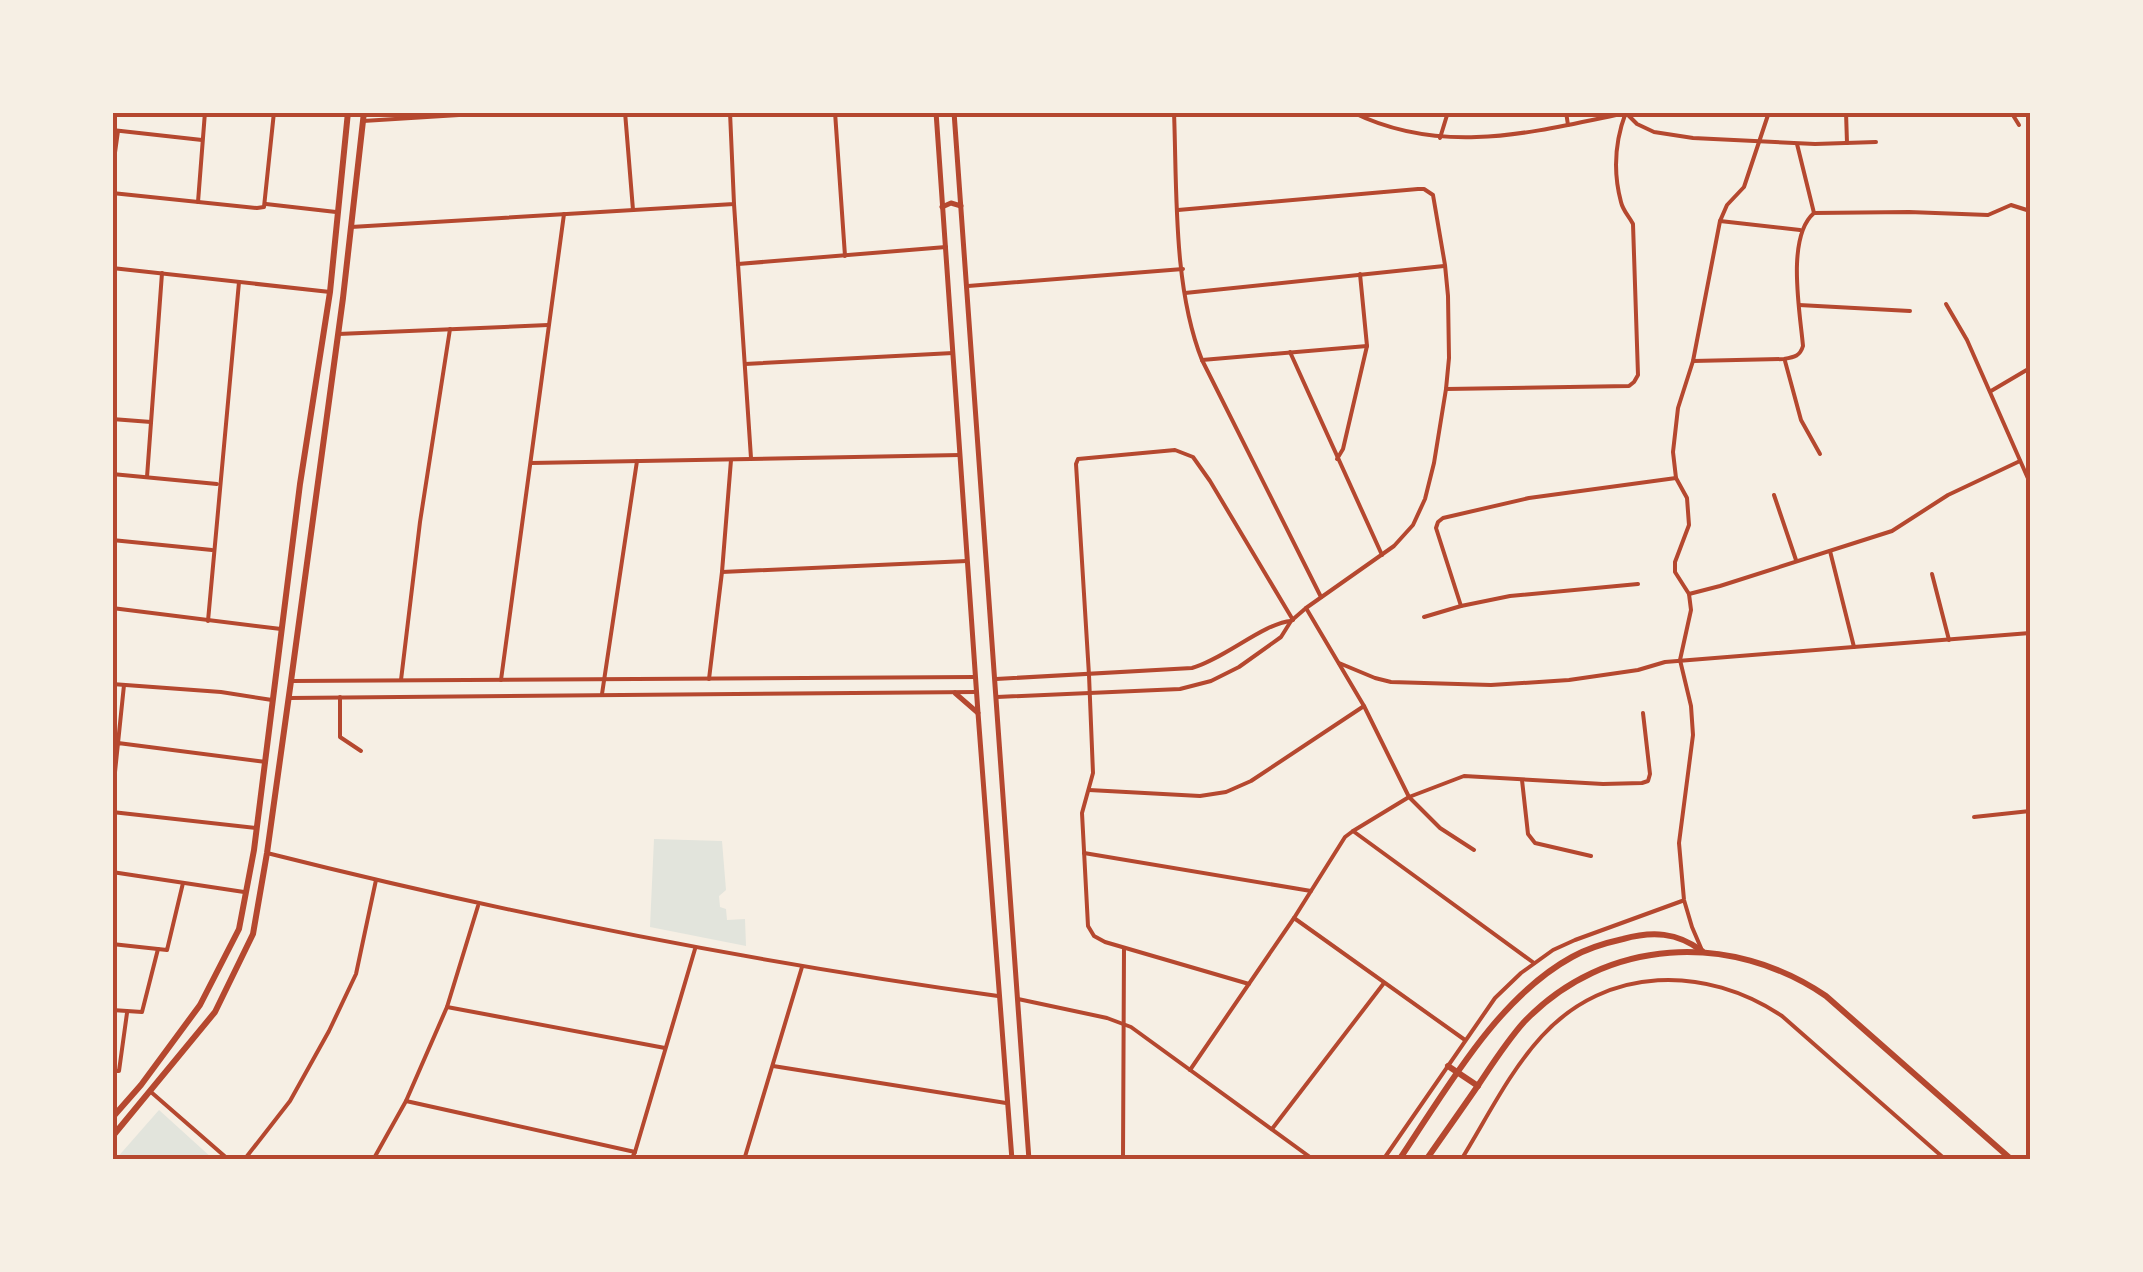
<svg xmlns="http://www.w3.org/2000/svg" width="2143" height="1272" font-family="Ubuntu,sans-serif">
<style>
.green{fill:#e2e4dc}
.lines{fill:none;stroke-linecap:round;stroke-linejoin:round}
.minor{stroke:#b5482f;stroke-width:4}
.tertiary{stroke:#b5482f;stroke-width:5}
.secondary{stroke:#b5482f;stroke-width:6}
.neatline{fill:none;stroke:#b5482f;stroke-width:4}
</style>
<rect width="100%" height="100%" fill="#f6efe4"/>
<g class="green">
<polygon points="654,839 722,841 726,890 719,896 720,907 726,909 727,920 745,919 746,946 650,927"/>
<polygon points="159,1110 213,1159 116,1159"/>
</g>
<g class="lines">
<g class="minor">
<polyline points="625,112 633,210"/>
<polyline points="835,112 845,256"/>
<path d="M1174,112C1177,190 1173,287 1202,360L1321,597"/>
<path d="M1352,112C1443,157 1533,132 1626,113"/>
<polyline points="1566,112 1568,125"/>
<polyline points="1846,112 1847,143"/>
<polyline points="2011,112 2019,125"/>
<polyline points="1626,113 1637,124 1654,132 1693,138 1815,144 1876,142"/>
<polyline points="363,121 507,112"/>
<polyline points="112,130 202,140"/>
<polyline points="1440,138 1448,112"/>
<polyline points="1797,144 1814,213"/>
<polyline points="112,174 118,131"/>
<polyline points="112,193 257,208 264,207 274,112"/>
<polyline points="198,202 205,112"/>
<polyline points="266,204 336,212"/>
<polyline points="734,204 751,458"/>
<polyline points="1720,221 1800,230"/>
<polyline points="351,227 734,204 730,112"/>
<polyline points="738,264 946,247"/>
<polyline points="112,268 330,292"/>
<polyline points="968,286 1183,269"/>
<polyline points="1185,293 1444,266"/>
<polyline points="1946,304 1967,340 2030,483"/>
<polyline points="1799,305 1910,311"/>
<polyline points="338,334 548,325"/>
<polyline points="1290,352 1382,555"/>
<polyline points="1202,360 1367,346"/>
<path d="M1693,361L1784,359C1795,357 1800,356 1803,346C1800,312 1786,237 1814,213L1909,212L1988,215L2011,205L2030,211"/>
<polyline points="1785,361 1801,420 1820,454"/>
<polyline points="745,364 953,353"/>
<path d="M1446,389L1629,386L1634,382L1638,375L1633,224C1629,216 1623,211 1621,202C1613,172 1615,141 1626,112"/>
<polyline points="1991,391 2030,368"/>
<polyline points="112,419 151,422"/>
<polyline points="1337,459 1343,449 1367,346 1360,274"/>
<polyline points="531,463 960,455"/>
<polyline points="112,474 217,484"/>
<polyline points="147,477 162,273"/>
<polyline points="1774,495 1796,560"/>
<polyline points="112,540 212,550"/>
<polyline points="1830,551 1854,647"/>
<polyline points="722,572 967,561"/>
<polyline points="1932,574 1949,640"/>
<polyline points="1689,594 1720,586 1892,531 1948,495 2020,461"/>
<polyline points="1461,606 1436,528 1438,522 1443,518 1529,498 1676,478"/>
<polyline points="112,608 281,629"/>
<polyline points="1306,608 1364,706 1409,797 1440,828 1474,850"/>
<polyline points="1424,617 1461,606 1510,596 1638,584"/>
<polyline points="208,621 239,282"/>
<polyline points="1339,663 1375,678 1391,682 1491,685 1569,680 1638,670 1665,662 2030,633"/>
<polyline points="709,679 722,572 731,460"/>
<path d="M996,679L1192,668C1224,659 1264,623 1291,621"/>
<polyline points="401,680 420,522 450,329"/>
<polyline points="501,680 564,214"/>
<polyline points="291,681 975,677"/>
<polyline points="112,684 221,692 272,700"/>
<polyline points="602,694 637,461"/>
<polyline points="340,697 340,737 361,751"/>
<polyline points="997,697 1180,689 1211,681 1239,667 1281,637 1291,621 1306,608 1394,546 1413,525 1425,499 1434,463 1446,389 1449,358 1448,296 1445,265 1433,195 1424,189 1418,189 1178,210"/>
<polyline points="289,698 976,692"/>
<polyline points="118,743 124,685"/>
<polyline points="1522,780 1528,834 1535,843 1591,856"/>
<polyline points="1089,790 1200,796 1226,792 1251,781 1364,706"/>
<polyline points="112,801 118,743 266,762"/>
<polyline points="112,812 257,828"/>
<polyline points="1974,817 2030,811"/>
<polyline points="1353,831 1534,963"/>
<path d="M267,853C509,914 752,962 998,996"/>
<polyline points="1084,853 1311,891"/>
<polyline points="112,872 244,892"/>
<polyline points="1294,918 1465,1040"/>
<polyline points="112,944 167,950 183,883"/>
<polyline points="1701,948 1692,927 1684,900 1679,843 1693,735 1691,706 1680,660 1691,610 1689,594 1675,572 1675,562 1689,525 1687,498 1676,478 1673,452 1678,408 1693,361 1720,221 1727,205 1744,187 1769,112"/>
<polyline points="1249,984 1105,942 1094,936 1088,926 1082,813 1093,773 1089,675 1076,464 1078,459 1175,450 1193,457 1210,481 1293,620"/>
<polyline points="1018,999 1107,1018 1131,1027 1314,1160"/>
<polyline points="447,1007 665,1048"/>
<polyline points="112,1010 142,1012 158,949"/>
<polyline points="773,1066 1006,1103"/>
<polyline points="1190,1070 1294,918 1345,837 1353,831 1409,797 1464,776 1603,784 1642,783 1648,781 1650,774 1643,713"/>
<polyline points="112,1071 119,1071 127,1013"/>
<polyline points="151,1092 229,1160"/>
<polyline points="406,1101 635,1152"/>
<polyline points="1272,1129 1384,983"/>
<polyline points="244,1160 290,1101 329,1031 356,974 376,880"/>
<polyline points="373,1160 406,1101 447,1007 478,906"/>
<polyline points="631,1160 635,1152 695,949"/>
<polyline points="744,1160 802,967"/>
<polyline points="1123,1160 1124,948"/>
<polyline points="1383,1160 1495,998 1521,973 1553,950 1575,940 1682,901"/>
<path d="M1461,1160C1487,1118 1509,1072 1542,1036C1607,965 1706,965 1782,1016L1946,1160"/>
</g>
<g class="tertiary">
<polyline points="936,112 978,713 1012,1160"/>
<polyline points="954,112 1029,1160"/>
<polyline points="942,207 951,203 961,206"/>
<polyline points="955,693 978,713"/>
</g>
<g class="secondary">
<polyline points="1448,1066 1478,1086"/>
<polyline points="112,1118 141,1085 200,1005 239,929 254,850 300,484 330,292 348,112"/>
<polyline points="112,1137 215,1012 253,934 267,853 291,681 343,298 364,112"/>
<path d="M1399,1160C1446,1090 1497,998 1572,957C1588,948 1605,943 1623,939C1652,931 1677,932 1702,951"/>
<path d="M1426,1160C1444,1134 1462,1109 1479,1084C1493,1063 1507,1041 1524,1022C1605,937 1731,931 1826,996L2012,1160"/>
</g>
</g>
<rect width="2143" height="1272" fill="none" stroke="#f6efe4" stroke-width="230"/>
<rect x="115" y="115" width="1913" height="1042" class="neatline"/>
</svg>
